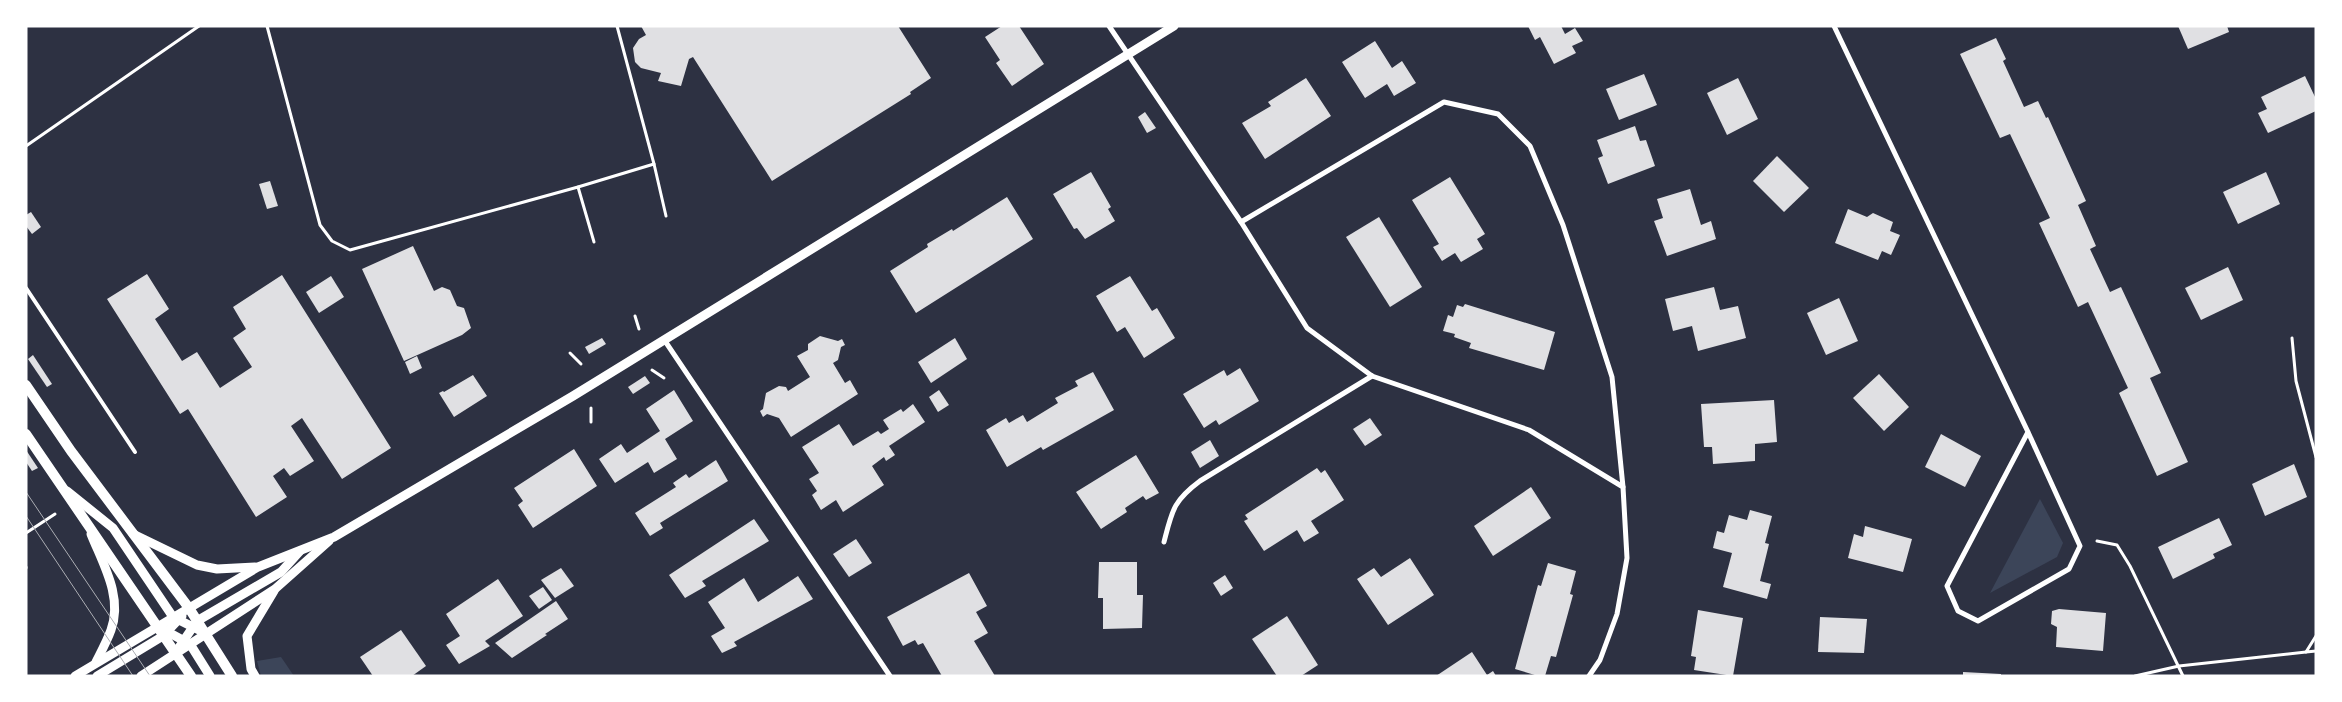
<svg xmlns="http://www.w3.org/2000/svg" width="2342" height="702" font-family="Ubuntu,sans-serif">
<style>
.green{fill:#3c4559}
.building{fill:#e0e0e3}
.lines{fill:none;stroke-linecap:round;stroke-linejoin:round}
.path{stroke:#fff;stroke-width:3}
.service{stroke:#fff;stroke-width:4}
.minor{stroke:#fff;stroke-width:5}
.tertiary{stroke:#fff;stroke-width:9}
.secondary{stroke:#fff;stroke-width:10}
.tram{stroke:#abadb3;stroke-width:1}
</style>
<rect width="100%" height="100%" fill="#2d3142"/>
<g class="green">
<polygon points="2040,499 2063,543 2057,557 1990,593"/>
<polygon points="281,657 294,676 261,676 257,661"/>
</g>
<g class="building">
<polygon points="641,26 898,26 931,78 910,92 911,94 772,181 693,57 689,59 681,86 658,81 661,73 641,68 635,62 633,48 639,39 646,35"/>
<polygon points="1002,26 1019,26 1044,64 1012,86 996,63 1000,60 985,37"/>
<polygon points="1528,26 1561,26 1565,34 1575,28 1583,41 1572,46 1576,53 1554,64 1540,37 1535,40"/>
<polygon points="2178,26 2227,26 2229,32 2188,49"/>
<polygon points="1996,38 2006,59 2003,61 2024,107 2038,101 2046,118 2048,117 2086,201 2078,205 2096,246 2090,249 2110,292 2121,287 2161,373 2150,378 2188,462 2157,476 2119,393 2128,388 2088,302 2078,307 2039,223 2050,218 2010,134 2000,138 1960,54"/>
<polygon points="1375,41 1392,68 1402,61 1416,83 1394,96 1387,84 1365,98 1342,62"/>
<polygon points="1644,74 1657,105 1619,120 1606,89"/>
<polygon points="2305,76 2316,99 2316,111 2268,133 2258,113 2267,109 2261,97"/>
<polygon points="1306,78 1331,116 1265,159 1242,123 1271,106 1268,102"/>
<polygon points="1738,78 1758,119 1727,135 1707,93"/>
<polygon points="1145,112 1156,128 1147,133 1138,117"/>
<polygon points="1635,126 1640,141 1646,140 1655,166 1608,184 1598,158 1603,156 1597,140"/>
<polygon points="1777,156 1809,188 1784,212 1753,181"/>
<polygon points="1091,172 1111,207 1108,209 1115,221 1085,239 1077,228 1074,229 1053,194"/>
<polygon points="2266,172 2280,204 2238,224 2223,192"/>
<polygon points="1450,177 1485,234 1477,239 1483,249 1461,262 1455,253 1442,261 1433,247 1439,244 1412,200"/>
<polygon points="270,181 278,206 267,209 259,184"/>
<polygon points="1690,189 1701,225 1711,221 1716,239 1667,256 1654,221 1663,218 1657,199"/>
<polygon points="1007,197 1033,239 916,313 890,271 928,247 927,244 952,229 953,231"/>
<polygon points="1848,209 1867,217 1873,213 1893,222 1890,231 1900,235 1891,255 1882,251 1878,260 1835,243"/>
<polygon points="31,212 41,227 32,234 26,226 26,215"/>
<polygon points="1379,217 1422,287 1390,307 1346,237"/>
<polygon points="413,246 434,291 442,287 450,290 457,306 464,308 471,328 462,335 404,361 362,269"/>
<polygon points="2228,267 2243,300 2201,320 2185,288"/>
<polygon points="147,274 169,309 155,319 182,361 197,352 220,388 252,367 233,338 246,329 233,307 282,275 391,448 342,479 302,418 291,426 314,461 290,476 284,468 273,476 287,497 256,517 188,409 180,414 107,299"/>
<polygon points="331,276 344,297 319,313 306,292"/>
<polygon points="1130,276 1152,311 1157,308 1175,338 1144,358 1125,327 1117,332 1096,296"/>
<polygon points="1714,287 1720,310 1738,306 1746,338 1698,351 1692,326 1673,331 1665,299"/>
<polygon points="1839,298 1858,341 1826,355 1807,313"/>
<polygon points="1465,304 1555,332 1544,370 1469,348 1471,343 1454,337 1455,334 1443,331 1448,315 1453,317 1457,305 1463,307"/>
<polygon points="820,336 838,341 842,339 845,345 841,347 838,360 833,363 845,383 850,380 858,394 791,437 779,418 767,414 763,417 760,411 763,409 766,393 779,386 786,387 788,391 810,377 797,356 808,350 808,344"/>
<polygon points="602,338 606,344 589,354 585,347"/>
<polygon points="955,338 967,359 931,383 918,362"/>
<polygon points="33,355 52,384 47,387 28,359"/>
<polygon points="417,356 422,368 410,374 405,362"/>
<polygon points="1240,368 1259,401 1219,425 1216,420 1204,428 1183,394 1224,370 1227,376"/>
<polygon points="1093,372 1114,410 1043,450 1041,447 1007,467 986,430 1006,418 1009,423 1023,415 1027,422 1058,403 1055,398 1078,386 1075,381"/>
<polygon points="1879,374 1909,407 1884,431 1853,398"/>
<polygon points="473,375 487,396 454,417 439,393 443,391 444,392"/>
<polygon points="645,376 650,383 633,394 628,387"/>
<polygon points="674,390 693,421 665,439 677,459 654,473 648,462 615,483 599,459 621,444 627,453 660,431 646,409"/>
<polygon points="939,390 949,405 938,412 929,397"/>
<polygon points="1774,400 1777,442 1755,444 1755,461 1713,464 1712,447 1704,447 1701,404"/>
<polygon points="913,404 925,422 889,446 895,455 886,461 884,457 872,466 884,485 843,512 836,500 821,510 812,495 817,491 809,479 819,473 802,447 839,424 853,446 878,431 881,434 889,429 883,420 901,409 903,412"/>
<polygon points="1370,418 1382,435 1365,446 1353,429"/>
<polygon points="1941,434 1981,456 1965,487 1925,467"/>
<polygon points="1210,440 1219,456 1200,468 1191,452"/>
<polygon points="574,449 597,486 533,528 518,505 523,501 514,488"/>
<polygon points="26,450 38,468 32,471 26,462"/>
<polygon points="1136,455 1159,493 1146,500 1143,496 1125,508 1127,512 1101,529 1076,492"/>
<polygon points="716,460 728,481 660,523 663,528 650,536 635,513 676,487 673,483 686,474 689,478"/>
<polygon points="2294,464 2307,497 2265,516 2252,484"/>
<polygon points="1317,468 1321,473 1325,470 1344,500 1311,521 1319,533 1304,542 1297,530 1264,551 1244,521 1248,519 1245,515"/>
<polygon points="1531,487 1551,518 1493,556 1474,526"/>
<polygon points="1750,510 1772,516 1765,543 1769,544 1760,581 1771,584 1767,599 1723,587 1732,553 1713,548 1717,531 1724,533 1729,515 1747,520"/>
<polygon points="2219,518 2232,545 2213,554 2215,558 2173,579 2158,547"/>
<polygon points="754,519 769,541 702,581 706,586 685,598 669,575"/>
<polygon points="1865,526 1912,539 1903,572 1848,558 1854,534 1863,537"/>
<polygon points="856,539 872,563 849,577 833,554"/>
<polygon points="1410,558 1434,595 1388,625 1357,579 1374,568 1381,577"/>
<polygon points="1099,562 1137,562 1137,595 1143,595 1142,628 1103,629 1103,598 1098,598"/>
<polygon points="1548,563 1576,571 1570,594 1573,595 1556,657 1551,656 1545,676 1538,676 1515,669 1538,585 1541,586"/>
<polygon points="561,568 574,586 555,598 541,580"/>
<polygon points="969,573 987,606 976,612 988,633 974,641 995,676 942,676 923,643 918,645 915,640 903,646 887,617"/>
<polygon points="1225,575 1233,588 1221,596 1213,583"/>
<polygon points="798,576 813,599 734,642 737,646 722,653 711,636 725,628 708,602 744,578 758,602"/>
<polygon points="498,579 523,616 485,641 490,646 459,664 446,645 460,636 446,614"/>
<polygon points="543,587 552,600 539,609 529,596"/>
<polygon points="556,601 568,619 545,634 547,635 512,658 495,643"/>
<polygon points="2059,609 2106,613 2103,651 2056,647 2057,627 2051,624 2052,611"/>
<polygon points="1698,610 1743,618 1733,676 1694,670 1696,657 1691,656"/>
<polygon points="1287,616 1318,665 1301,676 1277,676 1252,639"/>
<polygon points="1820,617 1867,619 1864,653 1818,652"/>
<polygon points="401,630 426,666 412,676 373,676 360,657"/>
<polygon points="1472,652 1487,675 1493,671 1496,676 1436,676"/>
<polygon points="1963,672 2001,674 2001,676 1963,676"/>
</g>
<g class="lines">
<g class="path">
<polyline points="267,26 320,225 332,241 350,250 578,187 654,164 617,26"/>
<polyline points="26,146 199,26"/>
<polyline points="654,164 666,216"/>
<polyline points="578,187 594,242"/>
<polyline points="635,316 639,329"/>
<polyline points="2292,338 2296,381 2316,457"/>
<polyline points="570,353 581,364"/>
<polyline points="652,370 664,378"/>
<polyline points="591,422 591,408"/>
<polyline points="26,533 55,514"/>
<polyline points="2097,541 2117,545 2130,566 2183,676"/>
<polyline points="26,568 26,567"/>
<polyline points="2316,636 2306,652 2316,651"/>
<polyline points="2135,676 2179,666 2306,652"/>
</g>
<polyline class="service" points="26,288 135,452"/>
<g class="minor">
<polyline points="1109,26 1241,222 1307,328 1372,376 1529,430 1623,487 1627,558 1617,614 1600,660 1589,676"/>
<polyline points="1834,26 2028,432 2080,546 2069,569 1978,621 1958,611 1947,586 2028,432"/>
<polyline points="1241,222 1444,102 1498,114 1530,146 1563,225 1612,377 1623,487"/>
<polyline points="665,341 890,676"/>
<path d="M1164,542C1172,511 1173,501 1200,481L1372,376"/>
</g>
<g class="tertiary">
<polyline points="67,491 113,528 173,617 205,633"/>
<path d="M91,534C103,564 123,597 111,630C107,641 101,652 96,662"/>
<polyline points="133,534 197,565 217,569 255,567"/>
<polyline points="164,630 190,644 210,676"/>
<polyline points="178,649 197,621 281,572 300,551"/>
<polyline points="75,676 258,567 334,537 573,396 1174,26"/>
<polyline points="97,676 163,636 182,616"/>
<polyline points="141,676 275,589 329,541"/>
<polyline points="255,676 251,669 247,636 274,591"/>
</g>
<g class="secondary">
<polyline points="26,385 71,451 189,608 232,676"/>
<polyline points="26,434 191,676"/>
</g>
<g class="tram">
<polyline points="26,492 150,676"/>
<polyline points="26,516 133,676"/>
</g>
</g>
<rect width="2342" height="702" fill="none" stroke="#ffffff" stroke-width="55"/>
</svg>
